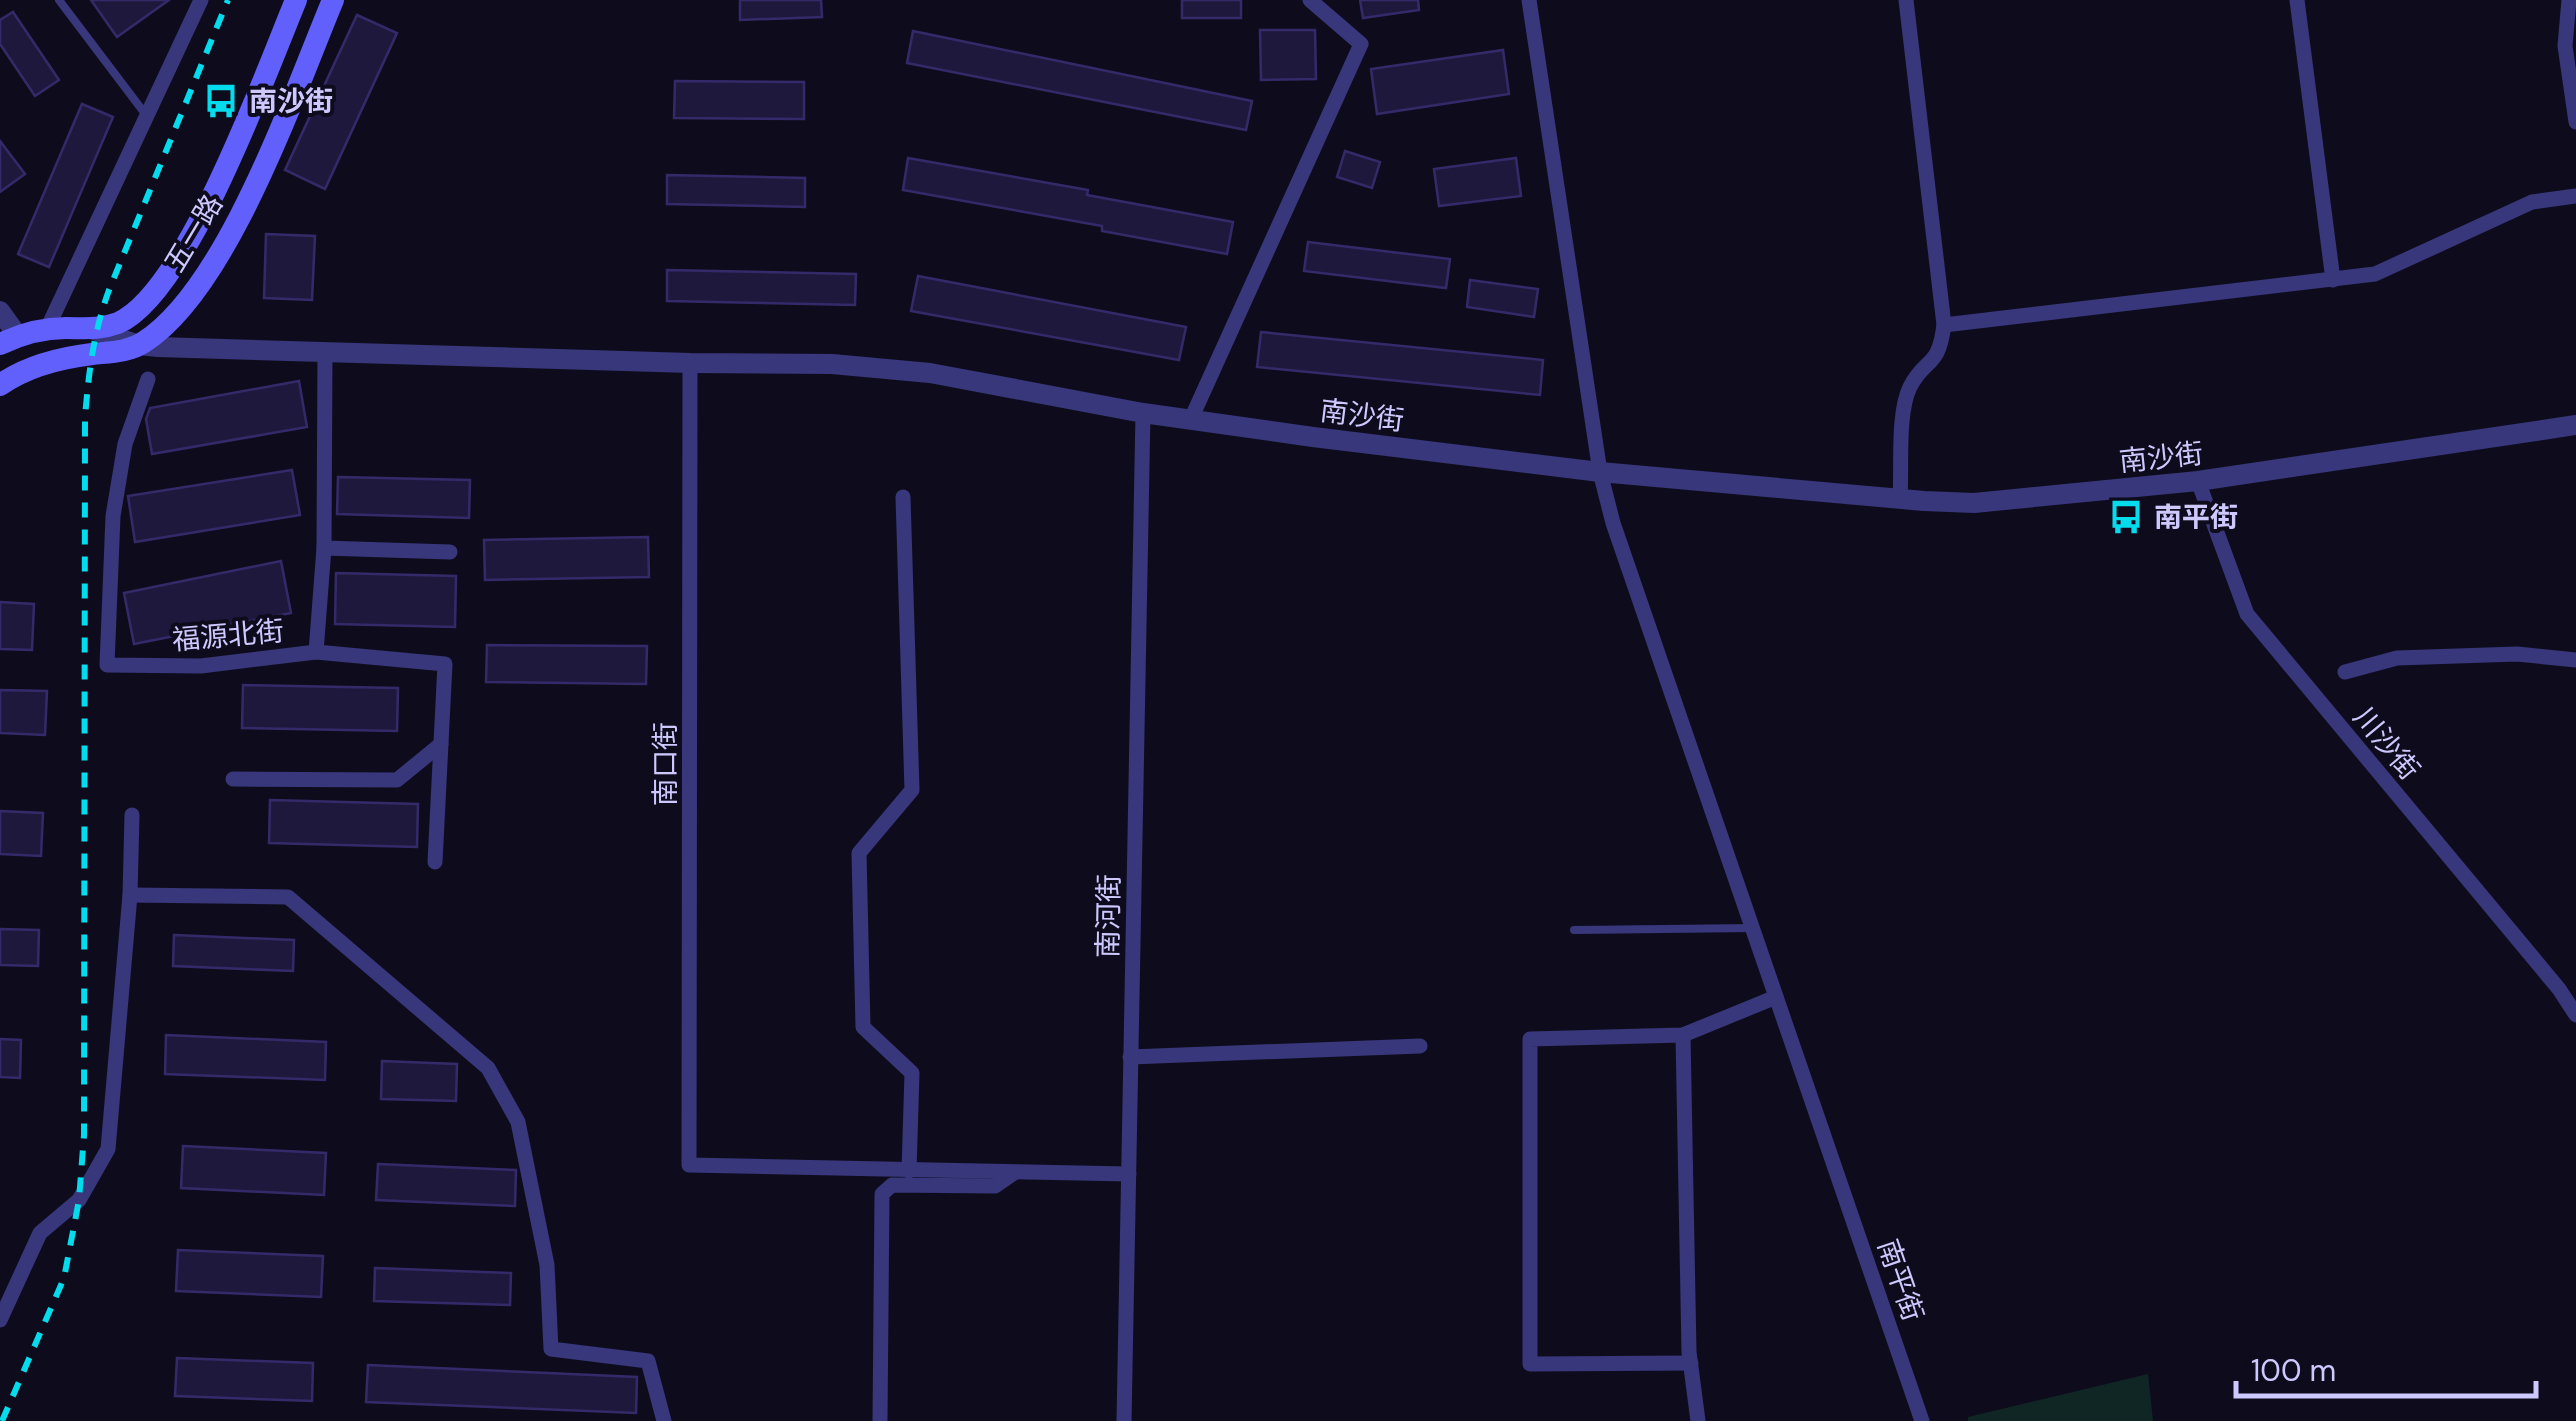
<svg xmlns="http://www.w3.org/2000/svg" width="2576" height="1421" font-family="'DM Sans','Noto Sans SC',sans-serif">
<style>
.green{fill:#0f2625}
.building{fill:#1f183d;stroke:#352a69;stroke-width:2.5}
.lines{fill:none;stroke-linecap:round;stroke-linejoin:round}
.service{stroke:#38377b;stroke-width:8}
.minor{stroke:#38377b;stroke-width:15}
.tertiary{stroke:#38377b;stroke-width:20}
.secondary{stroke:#6160fd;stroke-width:22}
.rail{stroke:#04dcee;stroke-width:6;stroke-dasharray:15 12;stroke-linecap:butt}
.labels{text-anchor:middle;stroke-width:8;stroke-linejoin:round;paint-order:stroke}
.poi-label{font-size:28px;font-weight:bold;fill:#cdc8fe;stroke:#0e0c1c;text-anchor:start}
.street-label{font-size:28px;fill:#cdc8fe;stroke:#0e0c1c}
</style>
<rect width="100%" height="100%" fill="#0e0c1c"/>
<polygon class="green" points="2148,1374 2153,1421 1968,1421 1968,1417"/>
<g class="building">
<polygon points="91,0 169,0 117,37"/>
<polygon points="740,0 821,0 822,17 740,20"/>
<rect x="1182" y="0" width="59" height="18"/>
<polygon points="1360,0 1418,0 1419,10 1363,18"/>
<polygon points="13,12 59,80 35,96 0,44 0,20"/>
<polygon points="357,15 397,33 325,189 285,170"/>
<polygon points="1260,30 1315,30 1316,79 1261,80"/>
<polygon points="913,31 1252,101 1246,130 907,63"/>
<polygon points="1503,50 1509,94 1377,114 1371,69"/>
<polygon points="675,81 804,82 804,119 674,118"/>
<polygon points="82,104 113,117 49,267 18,254"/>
<polygon points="0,141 25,174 0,192"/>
<polygon points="1345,151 1380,162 1372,188 1337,177"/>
<polygon points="908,158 1088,190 1087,195 1233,222 1227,254 1102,231 1102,226 903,190"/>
<polygon points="1516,158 1521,196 1439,206 1434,169"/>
<polygon points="667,175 805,178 805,207 667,204"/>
<polygon points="266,234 315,236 312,300 264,298"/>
<polygon points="1308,242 1450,259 1446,288 1304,271"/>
<polygon points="667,270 856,274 855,305 667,301"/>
<polygon points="918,276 1186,327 1179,360 911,311"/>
<polygon points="1470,280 1538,289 1534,317 1467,307"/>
<polygon points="1261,332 1543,360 1540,395 1257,367"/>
<polygon points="299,381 307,427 152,454 146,419 150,408"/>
<polygon points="292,470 300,515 135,542 128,496"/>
<polygon points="338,477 470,480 469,518 337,514"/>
<polygon points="648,537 649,577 485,580 484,540"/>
<polygon points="281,561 291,613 134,644 124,593"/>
<polygon points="336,573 456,576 455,627 335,624"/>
<polygon points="0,602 34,604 32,650 0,649"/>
<polygon points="487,645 647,646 646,684 486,682"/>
<polygon points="243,685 398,688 397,731 242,728"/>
<polygon points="0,690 47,691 45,735 0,733"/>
<polygon points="270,800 418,804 417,847 269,843"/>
<polygon points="0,811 43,813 41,856 0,854"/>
<polygon points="0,929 39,930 38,966 0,965"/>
<polygon points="174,935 294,940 293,971 173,966"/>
<polygon points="166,1035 326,1042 325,1080 165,1074"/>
<polygon points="0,1039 21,1040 20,1078 0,1077"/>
<polygon points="382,1061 457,1064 456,1101 381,1099"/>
<polygon points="183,1146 326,1153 324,1195 181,1188"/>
<polygon points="378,1164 516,1170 515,1206 376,1200"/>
<polygon points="178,1250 323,1256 321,1297 176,1291"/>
<polygon points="375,1268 511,1273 510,1305 374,1301"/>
<polygon points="177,1358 313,1363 312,1401 175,1396"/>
<polygon points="368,1365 637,1377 636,1413 366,1402"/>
</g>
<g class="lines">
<g class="service">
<polyline points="59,0 146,115"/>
<polyline points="1574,930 1753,928"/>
</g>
<g class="minor">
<polyline points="1529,0 1600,472 1613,523 1922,1421"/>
<polyline points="2297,0 2333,280"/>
<polyline points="2569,0 2565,46 2576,122"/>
<polyline points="1944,325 2375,274 2532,202 2576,196"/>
<polyline points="47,329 201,0"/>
<polyline points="325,352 324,548 450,552"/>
<polyline points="690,363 689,1165 1129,1174"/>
<polyline points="148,379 125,444 113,516 107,665 201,666 316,652 445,664 435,862"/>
<polyline points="1191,419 1361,44 1310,0"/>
<polyline points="2198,481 2247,614 2559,989 2576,1015"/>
<polyline points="903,497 912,790 859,853 863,1027 912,1073 909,1171"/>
<path d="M1900,500C1902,469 1897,413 1910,387C1926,356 1938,370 1944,325L1906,0"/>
<polyline points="316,652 324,548"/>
<polyline points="2345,672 2397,658 2517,654 2576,660"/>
<polyline points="233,779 397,780 441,744"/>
<polyline points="130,895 288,897 488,1068 518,1122 547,1265 551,1349 648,1361 664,1421"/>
<polyline points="1683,1035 1689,1352 1698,1421"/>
<polyline points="1130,1057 1420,1046"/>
<polyline points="0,1320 40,1233 79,1200 108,1149 130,895 132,815"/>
<polyline points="1691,1363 1530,1364 1530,1039 1683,1035 1776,997"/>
<polyline points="880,1421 882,1194 892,1185 995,1186 1014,1173"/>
<polyline points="1124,1421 1143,413"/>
</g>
<g class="tertiary">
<polyline points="0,311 18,336"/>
<polyline points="94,330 139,345 158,347 690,363 832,364 930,373 1143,413 1313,437 1600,472 1924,501 1974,503 2198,481 2576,425"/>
</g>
<g class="secondary">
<path d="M0,344C21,334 43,328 66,328C85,328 99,330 118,323C187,293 266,72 296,0"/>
<path d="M0,385C27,366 59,358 92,354C110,352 129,352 144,342C228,288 294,93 333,0"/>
</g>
<path class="rail" d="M2,1421L64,1278L79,1200L84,1135L85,417C89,371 93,334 109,290L228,0"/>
</g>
<defs>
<g id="bus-bare" transform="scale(2.7)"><path d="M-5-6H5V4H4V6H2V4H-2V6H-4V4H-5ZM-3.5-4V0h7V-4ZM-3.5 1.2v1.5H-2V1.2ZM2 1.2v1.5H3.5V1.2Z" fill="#04dcee" stroke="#0e0c1c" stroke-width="2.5" paint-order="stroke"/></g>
</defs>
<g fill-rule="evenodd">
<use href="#bus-bare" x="221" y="101"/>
<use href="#bus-bare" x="2126" y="517"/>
</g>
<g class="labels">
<g class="poi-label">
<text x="249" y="111">南沙街</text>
<text x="2154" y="527">南平街</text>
</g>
<g class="street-label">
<text transform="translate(193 233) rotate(-59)" y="10">五一路</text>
<text transform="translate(1362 415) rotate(7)" y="10">南沙街</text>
<text transform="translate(2161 457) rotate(-6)" y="10">南沙街</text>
<text transform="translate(228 635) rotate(-5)" y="10">福源北街</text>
<text transform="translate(2387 743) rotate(50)" y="10">川沙街</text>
<text transform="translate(665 764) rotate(-90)" y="10">南口街</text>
<text transform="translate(1108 916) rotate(-89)" y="10">南河街</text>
<text transform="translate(1901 1280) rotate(71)" y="10">南平街</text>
</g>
</g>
<path d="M2236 1381v15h300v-15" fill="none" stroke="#cdc8fe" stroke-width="5"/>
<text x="2251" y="1381" font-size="30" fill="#cdc8fe" stroke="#0e0c1c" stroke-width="8" paint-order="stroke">100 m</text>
</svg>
